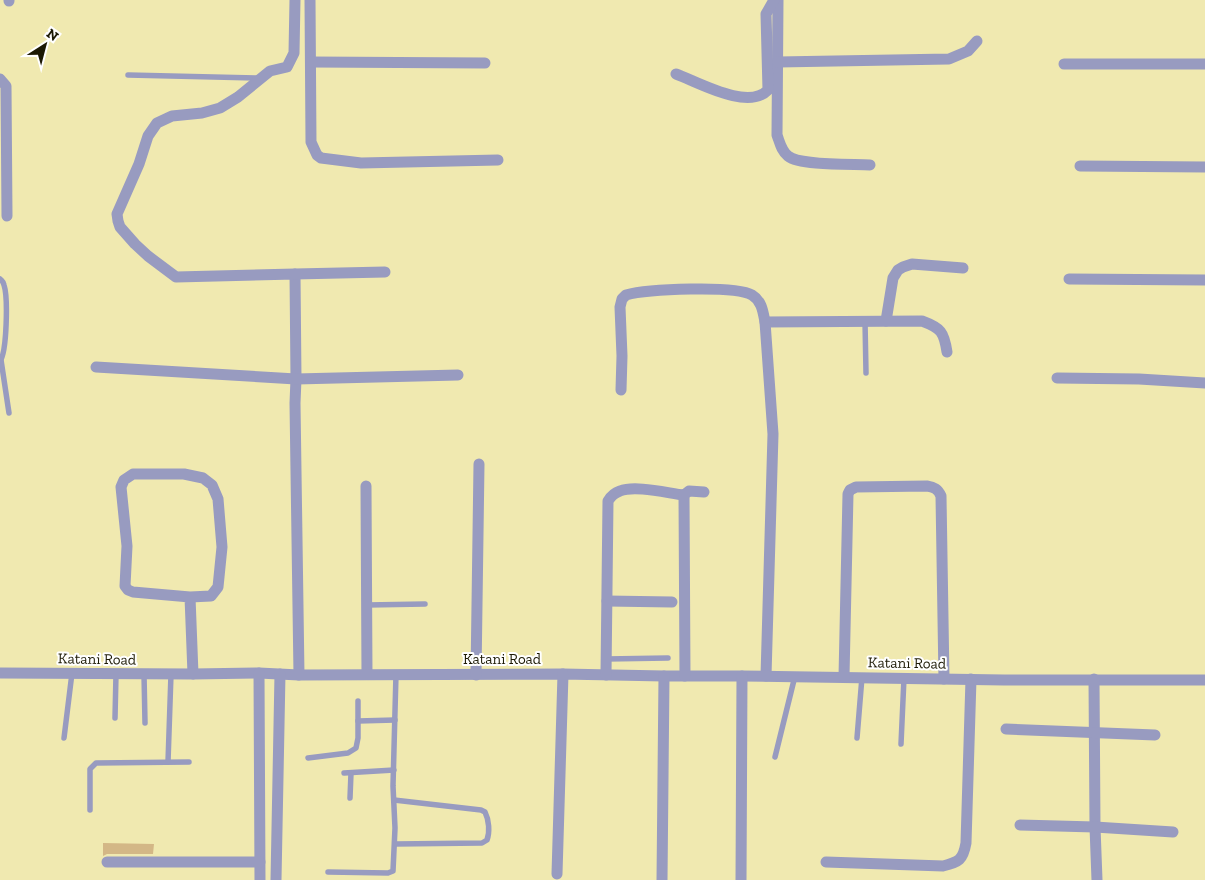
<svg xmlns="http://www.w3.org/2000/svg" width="1205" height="880" font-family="'Zilla Slab',serif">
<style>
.building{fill:#d3b786}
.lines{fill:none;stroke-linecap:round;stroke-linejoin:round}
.service{stroke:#989bc0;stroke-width:5.5}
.minor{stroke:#989bc0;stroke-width:11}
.labels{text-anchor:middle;stroke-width:4;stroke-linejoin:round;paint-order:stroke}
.street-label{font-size:15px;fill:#1c1904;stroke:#fff}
</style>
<rect width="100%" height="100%" fill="#f0e9b0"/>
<polygon class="building" points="103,843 154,844 153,854 107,854 103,856"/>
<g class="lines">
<g class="service">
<polyline points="128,75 258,78"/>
<path d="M0,279C3,282 3,281 4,285C8,297 7,352 0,361"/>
<polyline points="865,321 866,373"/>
<polyline points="1,360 9,413"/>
<polyline points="367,605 425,604"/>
<polyline points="606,659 668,658"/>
<polyline points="144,674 145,723"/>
<polyline points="115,718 116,674"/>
<polyline points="358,721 395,720"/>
<polyline points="64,738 72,673"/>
<polyline points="857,738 862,677"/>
<polyline points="901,744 904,678"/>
<polyline points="775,757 795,676"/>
<polyline points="308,758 348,753 356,748 358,738 358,701"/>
<polyline points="168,762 171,674"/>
<polyline points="344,773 394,770"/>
<polyline points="350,798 351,773"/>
<path d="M394,800L481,810L485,812C489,820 490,832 487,840L482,843L395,844"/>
<polyline points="90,810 90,769 96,763 189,762"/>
<polyline points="328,872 388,873 393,871 395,828 393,786 396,674"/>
</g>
<g class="minor">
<polyline points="295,0 294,53 287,67 270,71 238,97 220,108 202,113 172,116 157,123 148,136 139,164 117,214 118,221 120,227 135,244 148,256 176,277 295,274 296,379 295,403 299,675"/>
<polyline points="310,0 311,142 317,155 321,158 361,163 498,160"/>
<path d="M778,0L777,135C780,143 781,150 788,156C800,166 852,164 870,165"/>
<polyline points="9,1 9,0"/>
<polyline points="311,62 485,63"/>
<polyline points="778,62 949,59 968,51 977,41"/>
<polyline points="1064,64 1205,64"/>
<path d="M676,74C698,82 748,111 768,90L766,14L774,0"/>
<polyline points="0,79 6,86 7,216"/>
<polyline points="1080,166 1205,167"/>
<polyline points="295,274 385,272"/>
<polyline points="1069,279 1205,280"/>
<polyline points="886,321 893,278 898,270 903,267 912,264 963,268"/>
<path d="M765,322L922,321C941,328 944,332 947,352"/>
<polyline points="96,367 296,379 458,375"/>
<polyline points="1057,378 1139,379 1205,383"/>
<path d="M621,390L622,356L620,307L622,299L626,295C647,289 735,285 752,295C762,301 763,312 765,322L773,434L766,676"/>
<polyline points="366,486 367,674"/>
<polyline points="190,597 211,596 218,587 222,547 218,499 212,485 203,478 184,474 133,474 124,480 121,487 127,546 125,586 128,590 133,592 190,597 193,674"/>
<polyline points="607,601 672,602"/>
<polyline points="0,673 193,674 259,673 299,675 563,674 664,676 742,676 1004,680 1205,680"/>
<polyline points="259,673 260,880"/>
<polyline points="476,675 479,464"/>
<path d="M606,675L608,501C611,496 614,493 620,491C635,485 667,493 684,495"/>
<polyline points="685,676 684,495 689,491 704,492"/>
<path d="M844,677L848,494L850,490L856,487L927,486C934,487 938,489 941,496L944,679"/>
<polyline points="1094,679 1095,827 1097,880"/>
<polyline points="1006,729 1155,735"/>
<polyline points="1020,825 1095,827 1173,832"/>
<polyline points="107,862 260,862"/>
<path d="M826,862L943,866C959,862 963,860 966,843L971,679"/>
<polyline points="557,874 563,674"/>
<polyline points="276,880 280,674"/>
<polyline points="662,880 664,676"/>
<polyline points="741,880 742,676"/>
</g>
</g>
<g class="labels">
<g class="street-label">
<text transform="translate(97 659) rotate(1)" y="5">Katani Road</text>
<text x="502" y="664">Katani Road</text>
<text transform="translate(907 663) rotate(1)" y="5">Katani Road</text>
</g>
</g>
<g transform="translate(45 45) rotate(36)" stroke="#ffffff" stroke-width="4" paint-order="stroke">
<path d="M0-4L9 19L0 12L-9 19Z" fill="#1c1904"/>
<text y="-8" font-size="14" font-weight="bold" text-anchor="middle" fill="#1c1904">N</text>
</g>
</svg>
